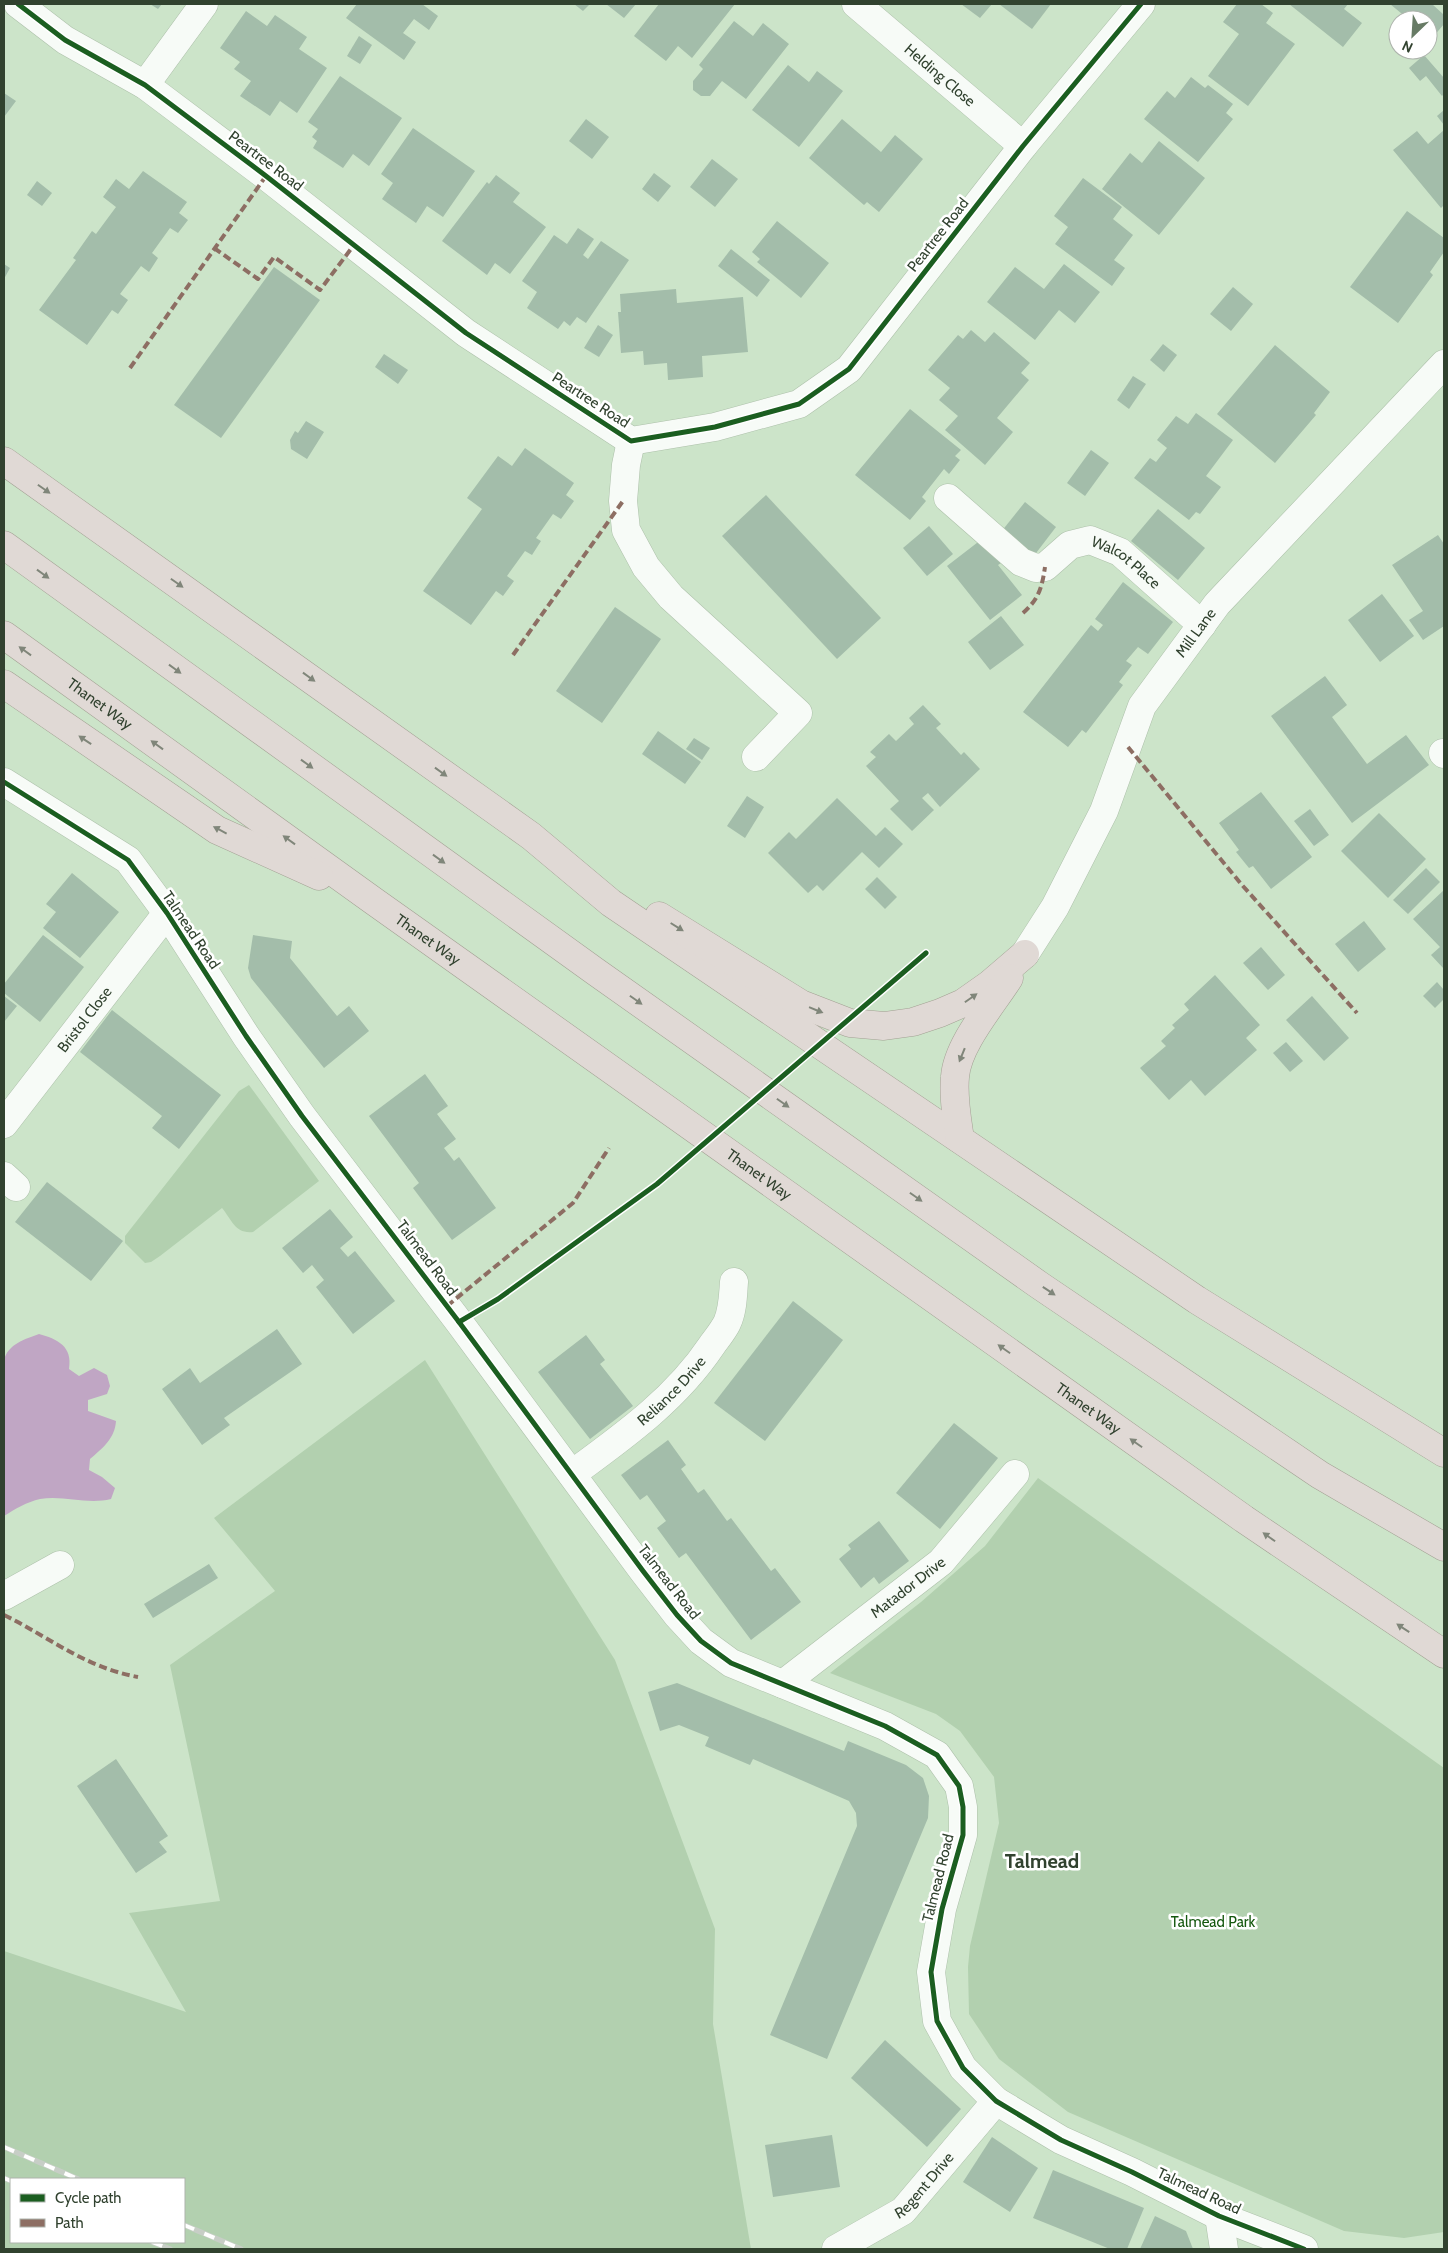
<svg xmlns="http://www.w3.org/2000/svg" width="1448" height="2253" font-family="Cabin,sans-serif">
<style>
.green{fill:#b2d0af;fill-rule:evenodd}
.water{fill:#c0a6c4}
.building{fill:#a3bdaa}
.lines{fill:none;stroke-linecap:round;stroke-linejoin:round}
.minor-casing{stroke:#adc0aa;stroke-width:29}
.tertiary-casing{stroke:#adc0aa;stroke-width:29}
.trunk-casing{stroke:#a2a093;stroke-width:29}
.minor{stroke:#f7fbf7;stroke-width:28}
.tertiary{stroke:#f7fbf7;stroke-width:28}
.trunk{stroke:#e0d9d5;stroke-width:28}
.rail-casing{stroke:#c7cec6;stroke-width:5.5}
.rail{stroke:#fff;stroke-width:4;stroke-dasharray:11;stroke-linecap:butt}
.quiet{stroke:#8d6e63;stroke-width:4;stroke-dasharray:8 4;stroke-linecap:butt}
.cycleway-casing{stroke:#fff;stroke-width:8}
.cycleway{stroke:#1b5e20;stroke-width:5}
.oneway{fill:#80867a}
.labels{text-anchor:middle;stroke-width:5;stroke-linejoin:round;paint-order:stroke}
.street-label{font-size:15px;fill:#31422f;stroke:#fff}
.park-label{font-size:15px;fill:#15580f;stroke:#fff}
.district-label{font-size:20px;font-weight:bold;fill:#31422f;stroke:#fff}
</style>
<rect width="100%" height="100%" fill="#cce4c9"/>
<g class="green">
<path d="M249,1085L319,1181L253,1232C235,1234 232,1220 222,1208L160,1256L151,1262L145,1263L125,1243V1236L228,1105L239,1091Z"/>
<path d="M425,1360L615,1660L715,1929L713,2024L751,2249H4V1951L186,2012L129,1913L220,1901L170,1665L275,1591L214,1518ZM184,2179V2242H11V2179Z"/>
<polygon points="1038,1478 1444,1768 1444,2232 1404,2238 1344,2231 1068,2112 999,2059 969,2014 968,1967 970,1946 999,1823 994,1777 960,1731 936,1714 830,1673 921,1602 985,1546"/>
</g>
<path class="water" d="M39,1334C57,1339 73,1346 69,1369L79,1376L94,1368L107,1375L110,1386L107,1394L88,1400V1411L116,1421C115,1438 103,1448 90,1459L89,1470L102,1477L115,1488L111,1499C87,1505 64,1495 40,1499C27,1502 15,1509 4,1516V1360C8,1344 25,1339 39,1334Z"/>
<g class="building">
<polygon points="150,4 162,4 158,9"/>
<polygon points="357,4 422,4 438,16 429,30 414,19 403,33 416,42 404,60 346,18"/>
<polygon points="574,4 590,4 583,11"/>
<polygon points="606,4 636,4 624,18"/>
<polygon points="659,4 735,4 692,58 678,46 666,61 634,36"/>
<polygon points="961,4 992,4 980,18"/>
<polygon points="999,4 1051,4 1032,29"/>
<polygon points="1237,4 1261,4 1273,13 1266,23 1295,44 1248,106 1208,76 1239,34 1223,22"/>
<polygon points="1289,4 1348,4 1344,9 1362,23 1343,47"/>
<polygon points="1390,4 1432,4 1444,15 1444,24 1428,43 1428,20 1406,20 1407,18"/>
<polygon points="246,11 267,26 275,15 307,37 299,49 327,68 297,113 280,101 270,116 240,96 251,81 234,69 240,62 220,48"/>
<polygon points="734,21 753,36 763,23 789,44 746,99 722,81 710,96 701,96 693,90 693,81 703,69 699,65"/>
<polygon points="359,36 372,45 360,64 347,56"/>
<polygon points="1424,55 1444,78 1444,94 1442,96 1426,76 1420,81 1409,68"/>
<polygon points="788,65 809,82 817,71 843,91 799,147 752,110"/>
<polygon points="340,76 402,118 369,166 353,154 343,168 313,148 317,141 312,137 318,129 308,122"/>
<polygon points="1191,77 1205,88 1208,85 1233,104 1226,113 1233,119 1198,162 1144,119 1167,91 1175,98"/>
<polygon points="4,93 16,101 4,117"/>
<polygon points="1444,110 1444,125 1437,116"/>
<polygon points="586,119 609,137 592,159 569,141"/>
<polygon points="842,119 881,152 895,135 923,159 879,212 867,202 864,205 809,158"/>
<polygon points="413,128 475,171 443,217 427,206 416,223 382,199 393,183 381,174"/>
<polygon points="1444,130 1444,205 1441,208 1393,150 1417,131 1428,144"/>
<polygon points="1159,141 1205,178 1159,235 1102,189 1130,153 1142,163"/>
<polygon points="712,159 738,179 715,207 690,187"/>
<polygon points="143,171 187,202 179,213 188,220 178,233 170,228 152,253 158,258 149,272 141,266 120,294 128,300 118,314 112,310 87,345 39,310 76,260 73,258 92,231 96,234 116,207 103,197 116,179 129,189"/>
<polygon points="654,173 671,186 658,202 642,189"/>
<polygon points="496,175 520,193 513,202 546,227 510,274 495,263 487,275 442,241 487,182 489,184"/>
<polygon points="1083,178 1122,207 1113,219 1133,235 1114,260 1125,268 1112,286 1055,244 1068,227 1054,216"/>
<polygon points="37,181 52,193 42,206 27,195"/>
<polygon points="1407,211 1444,238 1444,252 1430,272 1433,275 1398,323 1350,287"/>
<polygon points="777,221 829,263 801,298 757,262 760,259 752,252"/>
<polygon points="578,228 594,239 583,255 588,259 601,241 629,260 586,323 577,317 570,326 564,321 558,329 527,308 537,292 522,281 554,235 567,244"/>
<polygon points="731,249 770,280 757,297 718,266"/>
<polygon points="4,264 10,268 4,279"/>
<polygon points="1064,264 1100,292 1075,323 1059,310 1035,340 987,302 1015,267 1044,289"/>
<polygon points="274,267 320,300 221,438 174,405"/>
<polygon points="1233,287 1253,304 1231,331 1210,314"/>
<polygon points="676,289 677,303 743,297 748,352 702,356 703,377 668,380 667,363 644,365 643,351 621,353 618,312 621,312 620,294"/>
<polygon points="598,325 613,335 599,357 584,348"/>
<polygon points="971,330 985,342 994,332 1030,363 1021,373 1029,380 997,418 1013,432 985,465 945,430 958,416 939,400 950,388 928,370 958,335 963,339"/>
<polygon points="1163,344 1177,355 1164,372 1150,360"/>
<polygon points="1275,345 1330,392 1314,413 1316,415 1275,463 1217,414"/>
<polygon points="384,354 408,370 398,384 375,367"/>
<polygon points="1133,376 1146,384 1129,409 1117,400"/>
<polygon points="910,409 961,450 955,456 960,460 949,474 944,469 922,497 926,501 910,520 855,475"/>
<polygon points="1196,413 1233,440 1206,476 1221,487 1200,514 1196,512 1189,520 1134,478 1150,458 1156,462 1167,448 1157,440 1176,416 1188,424"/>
<polygon points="306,421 324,432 307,459 291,449 290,440 295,431 298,433"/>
<polygon points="525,448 574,483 566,495 574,501 561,519 553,514 536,538 541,541 532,555 525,551 507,576 514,581 503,596 496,591 471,625 423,591 482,509 467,498 498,456 512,466"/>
<polygon points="1091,450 1109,463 1085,496 1067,483"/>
<polygon points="766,495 881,618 837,659 722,536"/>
<polygon points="1025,502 1056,527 1033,557 1001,532"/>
<polygon points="1158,509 1205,548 1178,580 1131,541"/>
<polygon points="929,526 953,554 927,576 903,548"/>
<polygon points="1438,535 1444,544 1444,626 1423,640 1409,620 1423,611 1392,565"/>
<polygon points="982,539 1001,563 998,565 1022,595 990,620 947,566"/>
<polygon points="1123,582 1173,622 1148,654 1138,647 1126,661 1132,665 1119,682 1123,685 1086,733 1082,730 1068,747 1023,712 1091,625 1098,631 1103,625 1095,619"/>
<polygon points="1382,594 1414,636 1380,662 1348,620"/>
<polygon points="615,607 661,639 602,723 556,691"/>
<polygon points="1001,616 1024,645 990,670 968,642"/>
<polygon points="1325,676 1347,705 1332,717 1367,764 1406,735 1429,765 1352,823 1271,716"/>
<polygon points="923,705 941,724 936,728 961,755 964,752 980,769 940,807 928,793 922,798 934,810 912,831 890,809 899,801 866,766 876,757 870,752 889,734 896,741 914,724 909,718"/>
<polygon points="658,731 701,762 685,784 642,754"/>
<polygon points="694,738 710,748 702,760 686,749"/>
<polygon points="1261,792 1312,857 1271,889 1253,866 1249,868 1236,852 1239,850 1219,823"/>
<polygon points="747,796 764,807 745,838 727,826"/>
<polygon points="837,798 876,836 885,827 903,844 879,868 862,852 823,891 817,885 808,893 768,853 789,832 796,839"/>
<polygon points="1310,809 1329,835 1314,846 1294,821"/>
<polygon points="1379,813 1426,859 1388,898 1341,851"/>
<polygon points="1426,868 1440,882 1408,914 1393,900"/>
<polygon points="72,873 119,912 80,958 43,928 56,912 46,904"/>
<polygon points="877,877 897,897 885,909 865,889"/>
<polygon points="1444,890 1444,969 1431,955 1440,947 1413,919"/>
<polygon points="1364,921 1386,949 1358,972 1335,944"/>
<polygon points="43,935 84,967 40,1022 4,993 4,984"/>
<polygon points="253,935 292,941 290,958 337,1016 349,1006 369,1031 324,1068 251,978 248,968"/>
<polygon points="1261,947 1285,975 1268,990 1243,963"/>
<polygon points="1215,975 1260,1025 1246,1038 1257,1050 1205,1096 1191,1080 1169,1100 1140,1068 1166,1046 1161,1041 1175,1028 1172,1025 1189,1010 1184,1004"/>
<polygon points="1437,982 1444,990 1444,999 1435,1008 1423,996"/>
<polygon points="4,996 17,1006 4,1022"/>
<polygon points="1312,996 1349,1038 1324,1061 1286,1020"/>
<polygon points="112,1010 221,1095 179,1149 152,1128 162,1116 80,1052"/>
<polygon points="1286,1042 1303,1061 1290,1072 1273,1053"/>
<polygon points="425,1074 448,1106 437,1114 456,1139 444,1148 454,1161 459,1157 496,1208 452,1240 413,1188 419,1183 369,1116"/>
<polygon points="47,1182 123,1241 91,1281 15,1222"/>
<polygon points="330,1209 353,1237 340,1248 348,1257 355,1251 395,1301 353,1334 316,1287 324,1280 312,1265 303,1273 282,1248"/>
<polygon points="793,1301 843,1340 765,1441 714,1403"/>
<polygon points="277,1329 302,1364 224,1418 230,1425 202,1445 162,1389 190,1368 200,1383"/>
<polygon points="586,1335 605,1360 600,1364 633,1406 590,1439 538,1372"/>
<polygon points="954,1423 998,1458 940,1529 896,1493"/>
<polygon points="668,1440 686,1465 681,1469 698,1493 704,1489 727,1521 731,1518 771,1571 775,1568 801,1602 751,1640 686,1553 679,1558 657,1528 666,1521 647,1495 640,1500 621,1475"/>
<polygon points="879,1521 909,1561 879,1584 874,1577 861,1588 839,1559 851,1549 848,1545"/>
<polygon points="209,1564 218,1578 153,1618 144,1604"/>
<polygon points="677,1683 844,1751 848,1741 906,1765 923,1778 929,1796 928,1818 827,2059 770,2035 857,1826 856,1813 849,1801 753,1759 750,1765 705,1746 709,1737 679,1725 660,1731 648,1692"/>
<polygon points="116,1759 168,1836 159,1842 167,1852 136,1873 77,1786"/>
<polygon points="885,2040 961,2109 927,2147 851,2078"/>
<polygon points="832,2135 840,2187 773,2197 765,2145"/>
<polygon points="992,2137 1038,2168 1010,2212 963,2182"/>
<polygon points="1053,2170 1144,2208 1127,2249 1110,2249 1033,2218"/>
<polygon points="1155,2216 1186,2231 1193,2249 1140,2249"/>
</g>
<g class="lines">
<g class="minor-casing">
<g id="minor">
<polyline points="18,4 65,40 145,85 266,176 466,333 631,441 715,427 799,404 849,369 1023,146 1141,4"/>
<path id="s1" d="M856,4L1023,146"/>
<polyline points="145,85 204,4"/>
<polyline points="631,441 626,465 623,501 626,530 646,567 671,597 798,713 756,757"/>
<path id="s2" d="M948,498L1021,562L1036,568L1045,567L1070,545L1090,540L1120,552L1202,625"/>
<polyline points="1443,753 1444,754"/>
<polyline points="4,782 128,860 167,913 246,1036 302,1116 459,1322 643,1571 677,1615 701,1641 731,1663 885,1726 937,1755 959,1786 963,1807 963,1835 942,1909 931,1972 937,2021 963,2068 996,2101 1061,2140 1132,2172 1219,2216 1304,2249"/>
<path id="s3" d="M4,1124L167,913"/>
<polyline points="4,1176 16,1187"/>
<path id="s4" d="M572,1474C624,1436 676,1399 712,1345C717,1338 723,1331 727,1323C733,1310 733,1295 734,1282"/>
<polyline points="4,1596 60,1565"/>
<path id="s5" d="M783,1684L941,1562L1015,1474"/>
<polyline points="1219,2216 1224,2249"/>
<path id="s6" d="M836,2249L903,2211L996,2101"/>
</g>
</g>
<g class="tertiary-casing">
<g id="tertiary">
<path id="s7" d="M1025,954L1055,907L1104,811L1142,706L1217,604L1444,364"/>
</g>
</g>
<g class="trunk-casing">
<g id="trunk">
<polyline points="4,461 531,836 611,903 1197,1300 1444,1453"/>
<polyline points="4,545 596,972 1039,1285 1320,1475 1444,1547"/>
<path id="s8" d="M4,635L375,902L1244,1519L1444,1654"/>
<polyline points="4,684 217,830 319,876"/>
<polyline points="659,916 801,1004 850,1023 884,1026 913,1022 940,1013 963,1003 990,984 1025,954"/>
<path d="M960,1139C957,1119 953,1097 955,1077C957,1045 992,1005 1009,978"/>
</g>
</g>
<use href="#minor" class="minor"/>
<use href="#tertiary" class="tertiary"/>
<use href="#trunk" class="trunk"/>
<g class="rail-casing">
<g id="rail">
<polyline points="4,2147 78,2179"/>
<polyline points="4,2178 11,2181"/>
<polyline points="184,2225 241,2249"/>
<polyline points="152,2242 170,2249"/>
</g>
</g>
<use href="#rail" class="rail"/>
<g class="quiet">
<polyline points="214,248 258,279 274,257 320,290 354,245"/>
<polyline points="130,368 266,176"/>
<path d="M1023,613C1039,599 1042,587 1045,567"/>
<polyline points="513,655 623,501"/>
<polyline points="1128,747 1242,885 1357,1013"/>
<polyline points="447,1306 573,1203 609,1148"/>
<path d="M4,1615C51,1638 84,1667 138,1677"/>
</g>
<g class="cycleway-casing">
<g id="cycleway">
<polyline points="18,4 65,40 145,85 266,176 466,333 631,441 715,427 799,404 849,369 1023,146 1141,4"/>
<polyline points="4,782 128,860 167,913 246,1036 302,1116 459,1322 643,1571 677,1615 701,1641 731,1663 885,1726 937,1755 959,1786 963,1807 963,1835 942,1909 931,1972 937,2021 963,2068 996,2101 1061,2140 1132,2172 1219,2216 1304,2249"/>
<polyline points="459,1322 498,1299 657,1184 926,953"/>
</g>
</g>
<use href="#cycleway" class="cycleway"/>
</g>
<defs><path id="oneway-solid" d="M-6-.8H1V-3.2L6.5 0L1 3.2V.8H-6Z" transform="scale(1.25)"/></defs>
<g class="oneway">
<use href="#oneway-solid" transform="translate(44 489) rotate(35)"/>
<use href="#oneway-solid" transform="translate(43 574) rotate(36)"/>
<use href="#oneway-solid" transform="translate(177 583) rotate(35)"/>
<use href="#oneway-solid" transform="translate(25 651) rotate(-144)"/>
<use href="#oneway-solid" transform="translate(175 669) rotate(36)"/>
<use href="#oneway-solid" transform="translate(309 677) rotate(36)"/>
<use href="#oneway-solid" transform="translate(85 740) rotate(-146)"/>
<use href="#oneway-solid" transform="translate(157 745) rotate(-144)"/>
<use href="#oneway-solid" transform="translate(307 764) rotate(36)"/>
<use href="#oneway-solid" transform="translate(441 772) rotate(36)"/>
<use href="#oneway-solid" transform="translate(220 830) rotate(-152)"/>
<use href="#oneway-solid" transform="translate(289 840) rotate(-144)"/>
<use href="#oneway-solid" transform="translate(439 859) rotate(36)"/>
<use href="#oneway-solid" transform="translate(677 927) rotate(32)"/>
<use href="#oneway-solid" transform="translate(971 998) rotate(-35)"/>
<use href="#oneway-solid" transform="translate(636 1000) rotate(35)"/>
<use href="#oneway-solid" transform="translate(816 1010) rotate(22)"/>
<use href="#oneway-solid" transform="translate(962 1055) rotate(112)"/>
<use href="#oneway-solid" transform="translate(783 1103) rotate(35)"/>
<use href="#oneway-solid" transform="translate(916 1197) rotate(35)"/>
<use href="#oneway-solid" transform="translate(1049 1291) rotate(34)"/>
<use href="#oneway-solid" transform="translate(1004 1349) rotate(-145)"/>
<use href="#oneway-solid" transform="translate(1136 1443) rotate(-145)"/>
<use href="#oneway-solid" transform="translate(1269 1537) rotate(-145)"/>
<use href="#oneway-solid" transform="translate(1403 1628) rotate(-147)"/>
</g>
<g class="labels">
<g class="street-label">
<text dy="5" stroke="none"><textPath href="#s1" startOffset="110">Helding Close</textPath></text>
<text transform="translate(266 161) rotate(37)" y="5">Peartree Road</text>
<text transform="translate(938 235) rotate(-52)" y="5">Peartree Road</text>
<text transform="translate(591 400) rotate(33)" y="5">Peartree Road</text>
<text dy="5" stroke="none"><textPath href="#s2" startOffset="219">Walcot Place</textPath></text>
<text dy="5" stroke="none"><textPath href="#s7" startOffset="366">Mill Lane</textPath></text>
<text dy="5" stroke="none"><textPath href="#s8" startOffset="118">Thanet Way</textPath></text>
<text transform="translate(191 930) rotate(56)" y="5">Talmead Road</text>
<text dy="5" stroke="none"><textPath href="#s8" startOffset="522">Thanet Way</textPath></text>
<text dy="5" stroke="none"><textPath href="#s3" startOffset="132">Bristol Close</textPath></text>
<text dy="5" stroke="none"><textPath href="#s8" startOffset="928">Thanet Way</textPath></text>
<text transform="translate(427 1258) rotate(53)" y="5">Talmead Road</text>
<text dy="5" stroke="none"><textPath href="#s4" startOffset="130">Reliance Drive</textPath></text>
<text dy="5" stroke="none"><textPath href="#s8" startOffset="1332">Thanet Way</textPath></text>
<text transform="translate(669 1582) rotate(52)" y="5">Talmead Road</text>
<text dy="5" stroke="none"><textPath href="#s5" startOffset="158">Matador Drive</textPath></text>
<text transform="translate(938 1878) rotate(-76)" y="5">Talmead Road</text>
<text dy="5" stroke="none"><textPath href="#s6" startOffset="110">Regent Drive</textPath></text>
<text transform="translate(1199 2191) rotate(25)" y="5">Talmead Road</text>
</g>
<g class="park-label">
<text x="1213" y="1927">Talmead Park</text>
</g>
<g class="district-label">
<text x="1042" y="1868">Talmead</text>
</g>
</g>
<rect width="1448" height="2253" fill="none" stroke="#31422f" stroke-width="10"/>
<rect x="10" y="2178" width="175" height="65" fill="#ffffff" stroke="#adb3ac"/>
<rect x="20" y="2194" width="25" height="8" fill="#1b5e20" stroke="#adb3ac"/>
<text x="55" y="2203" font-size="15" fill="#31422f">Cycle path</text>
<rect x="20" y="2219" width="25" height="8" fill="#8d6e63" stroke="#adb3ac"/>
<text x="55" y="2228" font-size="15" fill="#31422f">Path</text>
<g transform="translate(1413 35) rotate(205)"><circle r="24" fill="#ffffff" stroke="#adb3ac"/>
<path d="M0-4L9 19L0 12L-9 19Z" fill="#677b65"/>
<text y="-8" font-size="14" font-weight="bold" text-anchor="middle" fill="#31422f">N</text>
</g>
</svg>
